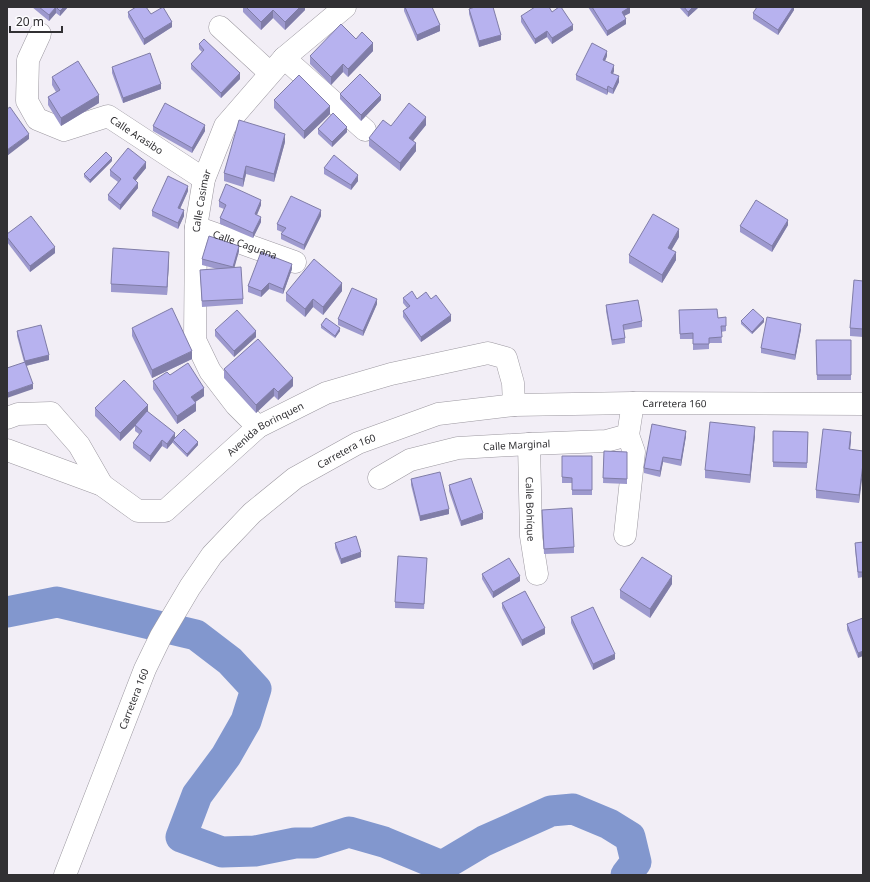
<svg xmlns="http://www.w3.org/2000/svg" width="870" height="882" font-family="'Noto Sans',sans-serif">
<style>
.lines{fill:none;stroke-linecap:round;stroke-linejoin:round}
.river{stroke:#8297ce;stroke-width:31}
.minor-casing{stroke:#9c98a0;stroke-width:23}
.minor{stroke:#fff;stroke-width:22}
.wall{fill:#9d99ce}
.shaded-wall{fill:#807da7}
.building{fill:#b7b2ef;stroke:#807da7}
.labels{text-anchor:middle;stroke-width:4;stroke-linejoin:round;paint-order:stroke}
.street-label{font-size:10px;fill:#313033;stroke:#fefdff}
</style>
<rect width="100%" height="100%" fill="#f2eef6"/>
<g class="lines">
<polyline class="river" points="7,612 57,602 196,635 230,661 256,689 246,721 226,756 197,795 181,837 222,852 255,851 295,843 314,843 349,832 384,842 442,866 484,841 551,811 573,809 609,824 630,837 636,862 626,875"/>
<g class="minor-casing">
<g id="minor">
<polyline points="220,27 270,73"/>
<path id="s1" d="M40,34L28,60L27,101L37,119L64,130L108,116L204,179"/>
<polyline points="284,58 365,130"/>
<path id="s2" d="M196,227L295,262"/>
<polyline points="7,418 18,414 51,413 79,445 102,485"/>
<path id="s3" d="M258,427L236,405L210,371L195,340L196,227L204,179L225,126L284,58L345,7"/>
<path id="s4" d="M529,444L531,536L537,574"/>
<path id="s5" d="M7,450L102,485L138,511H165L258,427L326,393L391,374L488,353L506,358L513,383L514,405"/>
<path id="s6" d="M379,478L410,460L458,448L529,444L606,441L628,435L633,403"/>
<polyline points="625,535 634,452 628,435"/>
<path id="s7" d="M65,875L145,669L161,636L190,587L212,555L252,513L295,478L358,443L438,414L514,405L633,403L863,404"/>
</g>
</g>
<use href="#minor" class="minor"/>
</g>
<g class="wall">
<polygon points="32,7 68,7 60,16 56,13 49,21"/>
<polygon points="243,7 305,7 305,10 285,30 273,18 261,30 243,12"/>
<polygon points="404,7 432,7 440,31 417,41 404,11"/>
<polygon points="588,7 630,7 630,13 624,16 626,24 607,36"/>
<polygon points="679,7 699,7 688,17"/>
<polygon points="794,7 794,10 778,35 753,19 753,13"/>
<polygon points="469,9 501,40 479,47 469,14"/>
<polygon points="128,12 151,14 172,27 144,45 128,17"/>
<polygon points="552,12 573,30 552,44 547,37 535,44 521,22 521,16"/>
<polygon points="356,39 373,51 348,77 343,72 331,85 310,64 310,56"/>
<polygon points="199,44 240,79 221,98 191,69 191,64 202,52 199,49"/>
<polygon points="607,56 605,61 614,71 613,74 619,82 613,94 608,92 607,95 576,80 576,75"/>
<polygon points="112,67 161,89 123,103 112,73"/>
<polygon points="52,77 99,103 61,126 48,105 48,97 56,92 52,85"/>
<polygon points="340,94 381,100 361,121 340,99"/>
<polygon points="274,100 330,114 304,139 274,108"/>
<polygon points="426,125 413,141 416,151 400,171 369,146 369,138 391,126"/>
<polygon points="153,126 205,131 192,153 153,131"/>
<polygon points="318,129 347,132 332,147 318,134"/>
<polygon points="285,142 274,182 246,174 243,187 224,181 224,173"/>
<polygon points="112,161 90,183 84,177 84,174"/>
<polygon points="146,168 135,181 138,188 120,210 108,200 108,195 118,182 110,176 110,170"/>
<polygon points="324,168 358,181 351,190 324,174"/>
<polygon points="188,191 180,209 184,216 178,229 152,216 152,211"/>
<polygon points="219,201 261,205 257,215 261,222 253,238 220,224 220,218 224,209 219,207"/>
<polygon points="321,216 304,250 281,239 281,234 282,232 277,230 277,224"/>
<polygon points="788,225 772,252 740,232 740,226"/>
<polygon points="7,234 55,253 30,272 7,242"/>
<polygon points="679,237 671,250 676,260 662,283 629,263 629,255"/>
<polygon points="239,251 234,267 243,299 243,304 202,307 200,270 217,269 202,265 202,259"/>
<polygon points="169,260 167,295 111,292 111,284"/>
<polygon points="292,269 283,294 269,289 261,297 248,292 248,286"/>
<polygon points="863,281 863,337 850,336 850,328"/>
<polygon points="342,291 323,315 313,307 305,317 286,301 286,293"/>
<polygon points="403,298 431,299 451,321 421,342 403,317 403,311 407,308 403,303"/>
<polygon points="377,304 363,336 338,325 338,319"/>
<polygon points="606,305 642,321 642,327 624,330 625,338 625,343 612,345 606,311"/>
<polygon points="679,310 718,318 726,317 726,331 721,332 722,343 709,343 709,349 693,350 693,339 680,339"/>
<polygon points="741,321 764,322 752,334 741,324"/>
<polygon points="321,325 340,331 335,338 321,328"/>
<polygon points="132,328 192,359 152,378 132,336"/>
<polygon points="801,329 795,360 761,353 761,348"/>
<polygon points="215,330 256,337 234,357 215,336"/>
<polygon points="17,331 49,360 26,366 33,389 24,362 17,336"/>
<polygon points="816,340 851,340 851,380 817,380"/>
<polygon points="224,369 293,386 278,400 274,396 256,413 224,378"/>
<polygon points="170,375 204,396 195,402 196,411 177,424 153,389 153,381"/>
<polygon points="95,408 148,412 175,438 198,445 187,457 173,443 173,442 167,449 162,446 150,462 133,448 133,443 139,434 135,431 135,426 120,441 95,416"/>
<polygon points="773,431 808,432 807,468 773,467"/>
<polygon points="755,435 750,483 705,478 705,470"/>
<polygon points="686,436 681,466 663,462 660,477 644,473 644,468"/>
<polygon points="851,440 850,450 863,451 859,503 816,498 816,490"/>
<polygon points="604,451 627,452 627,484 603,483"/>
<polygon points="592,456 592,495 572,495 572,483 562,483 562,477"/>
<polygon points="411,479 449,514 420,521 411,485"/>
<polygon points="449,485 483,519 461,526 449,491"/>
<polygon points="542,515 574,547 574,553 544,554"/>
<polygon points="863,542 863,577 858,578 855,549 855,543"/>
<polygon points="335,543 361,557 341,564 335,548"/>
<polygon points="427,558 424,609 395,608 395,602"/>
<polygon points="482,574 520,581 493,598 482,579"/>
<polygon points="672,584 650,618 620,598 620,590"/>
<polygon points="502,603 545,634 522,646 502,608"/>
<polygon points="571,617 615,659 593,670 571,623"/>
<polygon points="863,618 858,658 847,630 847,624"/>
</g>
<g class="shaded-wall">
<polygon points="56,7 56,13 49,21 49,15"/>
<polygon points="64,7 68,7 60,16 60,11"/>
<polygon points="300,7 305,7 305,10 285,30 285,22"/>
<polygon points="630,7 630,13 622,17 622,12"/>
<polygon points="693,7 699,7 688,17 688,12"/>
<polygon points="793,7 794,7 794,10 778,35 778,30"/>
<polygon points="273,10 273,18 261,30 261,22"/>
<polygon points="626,19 626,24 607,36 607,31"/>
<polygon points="172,22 172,27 144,45 144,39"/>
<polygon points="440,25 440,31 417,41 417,35"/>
<polygon points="573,25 573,30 552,44 552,38"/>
<polygon points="547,31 547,37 535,44 535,39"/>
<polygon points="501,35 501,40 479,47 479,41"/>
<polygon points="373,43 373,51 348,77 348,69"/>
<polygon points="607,51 607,56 603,65 603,60"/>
<polygon points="343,64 343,72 331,85 331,77"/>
<polygon points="614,65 614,71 611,78 611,73"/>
<polygon points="240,73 240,79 221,98 221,93"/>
<polygon points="619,76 619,82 613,94 613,89"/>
<polygon points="161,84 161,89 123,103 123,98"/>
<polygon points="608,86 608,92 607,95 607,90"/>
<polygon points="99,95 99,103 61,126 61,118"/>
<polygon points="381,95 381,100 361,121 361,115"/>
<polygon points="330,106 330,114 304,139 304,131"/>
<polygon points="426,117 426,125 409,146 409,138"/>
<polygon points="205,125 205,131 192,153 192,148"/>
<polygon points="347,127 347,132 332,147 332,142"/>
<polygon points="29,134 29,139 7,156 7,150"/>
<polygon points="285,134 285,142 274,182 274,174"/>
<polygon points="416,143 416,151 400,171 400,163"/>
<polygon points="112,158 112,161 90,183 90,180"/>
<polygon points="146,162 146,168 133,184 133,178"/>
<polygon points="246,166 246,174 243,187 243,179"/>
<polygon points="358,175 358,181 351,190 351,185"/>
<polygon points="138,183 138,188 120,210 120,205"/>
<polygon points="188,186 188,191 178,213 178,208"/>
<polygon points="261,200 261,205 255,219 255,214"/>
<polygon points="184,210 184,216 178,229 178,223"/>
<polygon points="321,210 321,216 304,250 304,245"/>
<polygon points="261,217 261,222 253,238 253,233"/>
<polygon points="788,220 788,225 772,252 772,246"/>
<polygon points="679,229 679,237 668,256 668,248"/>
<polygon points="239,246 239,251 233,273 233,267"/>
<polygon points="55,247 55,253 30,272 30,266"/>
<polygon points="169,252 169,260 167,295 167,287"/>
<polygon points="676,252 676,260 662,283 662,275"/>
<polygon points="292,264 292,269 283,294 283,289"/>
<polygon points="269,283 269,289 261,297 261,291"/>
<polygon points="342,283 342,291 323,315 323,307"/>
<polygon points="313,299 313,307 305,317 305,309"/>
<polygon points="377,299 377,304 363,336 363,331"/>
<polygon points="451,315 451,321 421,342 421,337"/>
<polygon points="764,319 764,322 752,334 752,332"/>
<polygon points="801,324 801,329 795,360 795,355"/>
<polygon points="340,328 340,331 335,338 335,336"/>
<polygon points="256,331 256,337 234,357 234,351"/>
<polygon points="192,351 192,359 152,378 152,370"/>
<polygon points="49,355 49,360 25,366 25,361"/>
<polygon points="293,378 293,386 278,400 278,392"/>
<polygon points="33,384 33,389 7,398 7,393"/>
<polygon points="204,388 204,396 191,405 191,397"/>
<polygon points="274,388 274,396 256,413 256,405"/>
<polygon points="196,403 196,411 177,424 177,416"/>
<polygon points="148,405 148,413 120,441 120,433"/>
<polygon points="755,427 755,435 750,483 750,475"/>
<polygon points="686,431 686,436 681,466 681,460"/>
<polygon points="851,432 851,440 849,457 849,449"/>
<polygon points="175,433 175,439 173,440 173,442 167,449 167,444"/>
<polygon points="162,440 162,446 150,462 150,456"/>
<polygon points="198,442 198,445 187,457 187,454"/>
<polygon points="663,457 663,462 660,477 660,471"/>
<polygon points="863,464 863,472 859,503 859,495"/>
<polygon points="449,509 449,514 420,521 420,516"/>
<polygon points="483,513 483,519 461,526 461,521"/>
<polygon points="361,552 361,557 341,564 341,559"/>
<polygon points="520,576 520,581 493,598 493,592"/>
<polygon points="672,576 672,584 650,618 650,609"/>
<polygon points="545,628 545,634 522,646 522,640"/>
<polygon points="863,651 863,656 858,658 858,653"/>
<polygon points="615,654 615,659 593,670 593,664"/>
</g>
<g class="building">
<polygon points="39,7 64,7 60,11 56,7 49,15"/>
<polygon points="136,7 146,7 151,14 163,7 172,22 144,39 128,12"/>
<polygon points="246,7 300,7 285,22 273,10 261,22"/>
<polygon points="405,7 432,7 440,25 417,35"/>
<polygon points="475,7 493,7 501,35 479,41 469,9"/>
<polygon points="535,7 549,7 552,12 559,7 561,7 573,25 552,38 547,31 535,39 521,16"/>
<polygon points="592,7 630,7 622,12 626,19 607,31"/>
<polygon points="684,7 693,7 688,12"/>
<polygon points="757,7 793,7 778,30 753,13"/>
<polygon points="341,24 356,39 362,32 373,43 348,69 343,64 331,77 310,56"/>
<polygon points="204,39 240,73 221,93 191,64 204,50 199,44"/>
<polygon points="592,43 607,51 603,60 614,65 611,73 619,76 613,89 608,86 607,90 576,75"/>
<polygon points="150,53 161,84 123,98 112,67"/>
<polygon points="78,61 99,95 61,118 48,97 60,90 52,77"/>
<polygon points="360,74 381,95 361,115 340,94"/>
<polygon points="299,75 330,106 304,131 274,100"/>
<polygon points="165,103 205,125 192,148 153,126"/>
<polygon points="409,103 426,117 409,138 416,143 400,163 369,138 383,120 391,126"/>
<polygon points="10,107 29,134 7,150 7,109"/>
<polygon points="333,113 347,127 332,142 318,129"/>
<polygon points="239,120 285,134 274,174 246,166 243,179 224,173"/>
<polygon points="128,148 146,162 133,178 138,183 120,205 108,195 121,179 110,170"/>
<polygon points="106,152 112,158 90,180 84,174"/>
<polygon points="334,155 358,175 351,185 324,168"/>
<polygon points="168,176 188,186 178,208 184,210 178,223 152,211"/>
<polygon points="226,184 261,200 255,214 261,217 253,233 220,218 226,205 219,201"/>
<polygon points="291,196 321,210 304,245 281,234 286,228 277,224"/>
<polygon points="756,200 788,220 772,246 740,226"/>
<polygon points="653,214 679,229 668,248 676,252 662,275 629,255"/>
<polygon points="31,216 55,247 30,266 7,237 7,234"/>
<polygon points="209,236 239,246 233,267 202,259"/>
<polygon points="113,248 169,252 167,287 111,284"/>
<polygon points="261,252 292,264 283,289 269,283 261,291 248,286"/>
<polygon points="314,259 342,283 323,307 313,299 305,309 286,293"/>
<polygon points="241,267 243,299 202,301 200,270"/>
<polygon points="854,280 863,281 863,329 850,328"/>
<polygon points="352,288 377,299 363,331 338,319"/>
<polygon points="412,291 417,299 426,292 431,299 436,295 451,315 421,337 403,311 410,306 403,298"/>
<polygon points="638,300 642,321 623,325 625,338 612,340 606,305"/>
<polygon points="172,308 192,351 152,370 132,328"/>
<polygon points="717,309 718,318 726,317 726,326 721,326 722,337 709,338 709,344 693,344 693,333 680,334 679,310"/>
<polygon points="753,309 764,319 752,332 741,321"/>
<polygon points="237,310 256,331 234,351 215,330"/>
<polygon points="767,317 801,324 795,355 761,348"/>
<polygon points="326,318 340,328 335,336 321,325"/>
<polygon points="41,325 49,355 25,361 17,331"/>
<polygon points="258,339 293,378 278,392 274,388 256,405 224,369"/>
<polygon points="816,340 851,340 851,375 817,375"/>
<polygon points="25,362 33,384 7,393 7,368"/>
<polygon points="188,363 204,388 191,397 196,403 177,416 153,381 167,372 170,375"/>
<polygon points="124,380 148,405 120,433 95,408"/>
<polygon points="147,411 175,433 167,444 162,440 150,456 133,443 142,431 135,425"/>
<polygon points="710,422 755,427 750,475 705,470"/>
<polygon points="652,424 686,431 681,460 663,457 660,471 644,468"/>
<polygon points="184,429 198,442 187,454 173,440"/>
<polygon points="823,429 851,432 849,449 863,451 863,464 859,495 816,490"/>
<polygon points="773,431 808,432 807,463 773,462"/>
<polygon points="604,451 627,452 627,479 603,478"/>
<polygon points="562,456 592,456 592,490 572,490 572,478 562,477"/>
<polygon points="440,472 449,509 420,516 411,479"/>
<polygon points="471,478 483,513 461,521 449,485"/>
<polygon points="572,508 574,547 544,549 542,510"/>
<polygon points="356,536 361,552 341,559 335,543"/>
<polygon points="863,542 863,572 858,572 855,543"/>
<polygon points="398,556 427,558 424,604 395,602"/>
<polygon points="642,557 672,576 650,609 620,590"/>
<polygon points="509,558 520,576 493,592 482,574"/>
<polygon points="525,591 545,628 522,640 502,603"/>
<polygon points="593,607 615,654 593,664 571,617"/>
<polygon points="863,618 863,651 858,653 847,624"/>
</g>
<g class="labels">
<g class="street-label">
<text dy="4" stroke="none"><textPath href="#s1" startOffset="200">Calle Arasibo</textPath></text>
<text dy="4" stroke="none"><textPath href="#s3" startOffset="248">Calle Casimar</textPath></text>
<text dy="4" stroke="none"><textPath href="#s2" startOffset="52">Calle Caguana</textPath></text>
<text dy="4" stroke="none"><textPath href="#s7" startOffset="861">Carretera 160</textPath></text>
<text dy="4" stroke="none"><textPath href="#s5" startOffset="303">Avenida Borinquen</textPath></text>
<text dy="4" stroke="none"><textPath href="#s6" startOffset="144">Calle Marginal</textPath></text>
<text dy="4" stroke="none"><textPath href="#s7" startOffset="525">Carretera 160</textPath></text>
<text dy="4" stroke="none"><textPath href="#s4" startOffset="65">Calle Bohíque</textPath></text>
<text dy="4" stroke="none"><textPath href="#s7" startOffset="189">Carretera 160</textPath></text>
</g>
</g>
<rect width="870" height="882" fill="none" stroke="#313033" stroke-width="16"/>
<path d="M10 26v6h52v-6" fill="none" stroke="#313033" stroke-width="2"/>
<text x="16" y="26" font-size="12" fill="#313033" stroke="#fefdff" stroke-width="3" paint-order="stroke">20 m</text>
</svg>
